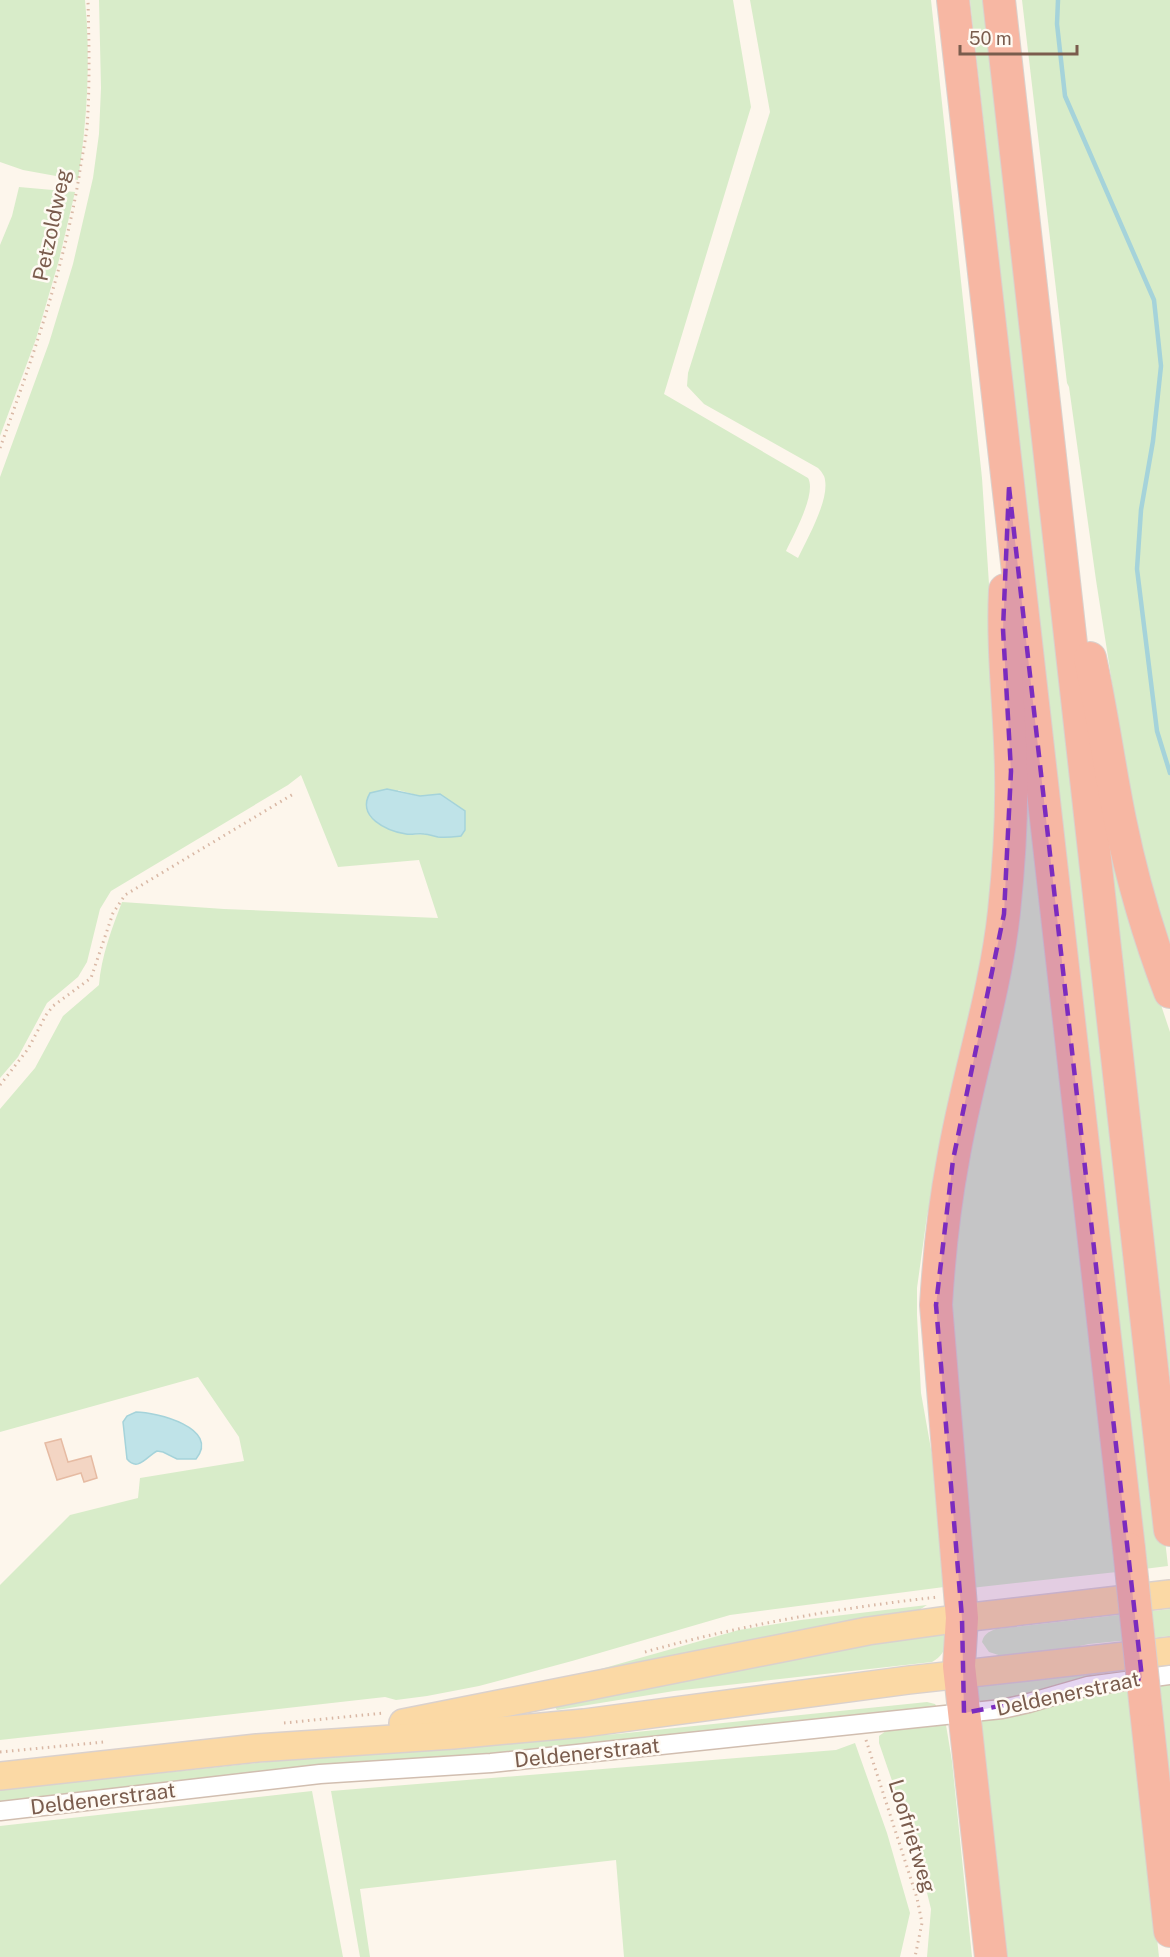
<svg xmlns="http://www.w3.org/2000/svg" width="1170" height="1957" font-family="'Public Sans',sans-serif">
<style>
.green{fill:#d8ecc9;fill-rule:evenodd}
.water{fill:#bfe3e8;stroke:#a5d3da;stroke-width:1.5}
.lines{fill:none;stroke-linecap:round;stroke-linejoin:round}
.stream{stroke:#a5d3da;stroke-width:4.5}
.building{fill:#f3d5c3;stroke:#e6bba3;stroke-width:1.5}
.minor-casing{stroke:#d1beb0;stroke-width:21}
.primary-casing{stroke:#dad1cd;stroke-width:30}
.motorway-casing{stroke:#dad1cd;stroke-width:34}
.path{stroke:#d9b8a5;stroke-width:3;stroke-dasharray:1.5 4.5;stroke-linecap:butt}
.minor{stroke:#fff;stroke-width:18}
.primary{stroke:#fbd9a5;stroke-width:27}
.motorway{stroke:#f7b7a3;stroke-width:32}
.motorway-bridge-casing{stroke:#dad1cd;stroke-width:34;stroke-linecap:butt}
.motorway-bridge{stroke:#f7b7a3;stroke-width:32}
.marked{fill:#7b2cbf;fill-opacity:0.2;stroke:#7b2cbf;stroke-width:4.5;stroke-dasharray:12 8;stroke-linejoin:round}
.labels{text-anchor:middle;stroke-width:5;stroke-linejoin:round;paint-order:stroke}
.street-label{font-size:21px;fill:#7a5c4d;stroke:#fffaf3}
</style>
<rect width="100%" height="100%" fill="#fdf6ec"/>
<g class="green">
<path d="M0,0H85C91,60 87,121 78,180L23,170L0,162Z"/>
<path d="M99,0H733L751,107L664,394L808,478C817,493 793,536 786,551L798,558C807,539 829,501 825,480C825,476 821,471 818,468L704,404L687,386L688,373L770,112L750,0H931L982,478L1000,751L996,892L927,1216L917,1288V1315L921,1393L942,1511L944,1587L730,1615L572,1661L479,1686L427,1696L396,1700L385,1697L0,1740V1585L70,1515L138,1498L140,1478L244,1461L239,1437L198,1377L0,1432V1109L35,1068L63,1016L99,985C101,957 112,928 122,902L224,909L438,918L419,860L338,867L301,775L288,785L111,891L100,909L87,962L78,977L47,1003L18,1057L0,1078V477L49,343L73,264L93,178L99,134L101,88ZM398,790L420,796L440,794L437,837L426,834L408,835Z"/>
<polygon points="970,0 987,0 1168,1566 1144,1569"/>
<polygon points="1022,0 1170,0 1170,960 1135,830 1096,580 1069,387 1067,383"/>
<polygon points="19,187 75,192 59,260 36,339 0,436 0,245 12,216"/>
<polygon points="1020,709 1117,1572 971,1588 944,1332"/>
<polygon points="1099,754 1133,921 1170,1032 1170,1381"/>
<polygon points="927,1605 916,1612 537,1687 739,1630 801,1620"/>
<path d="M1170,1609V1636L1089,1644L1014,1660L989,1652L982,1642C984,1634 988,1632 996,1629Z"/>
<path d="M936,1628L944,1635C947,1648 944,1655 932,1662L674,1691L557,1710L554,1706Z"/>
<polygon points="1117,1669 1025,1695 976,1702 975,1692 979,1684"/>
<polygon points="1170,1681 1170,1802 1157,1682"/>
<polygon points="1130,1686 1159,1957 994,1957 969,1722"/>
<polygon points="927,1702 935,1704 939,1710 0,1805 0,1790 276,1761 457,1745 617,1734"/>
<polygon points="941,1723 946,1725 952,1761 972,1957 927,1957 931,1909 918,1856 879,1743 879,1736 890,1728"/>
<polygon points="855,1743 887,1833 910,1913 900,1957 624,1957 616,1860 360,1889 370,1957 360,1957 331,1791 836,1750"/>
<polygon points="312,1791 343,1957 0,1957 0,1826"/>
</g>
<g class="water">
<path d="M387,789L420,796L440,794L465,811V830L461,836C453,837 446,838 438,837C433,836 429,834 424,834C418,833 412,835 406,834C387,831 356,817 370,793Z"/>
<path d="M136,1412C156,1412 221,1428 196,1459H177L163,1452L157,1451C146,1457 138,1472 127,1459L123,1422L127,1416Z"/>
</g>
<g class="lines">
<polyline class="stream" points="1058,0 1057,24 1065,96 1154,300 1161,366 1153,441 1141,510 1137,569 1157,731 1170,773"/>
</g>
<polygon class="building" points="61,1439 68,1462 91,1456 97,1478 84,1482 81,1473 57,1480 45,1443"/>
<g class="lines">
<g class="minor-casing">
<polyline id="minor" points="0,1811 320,1774 491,1763 1002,1709 1029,1703 1088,1686 1170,1675"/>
</g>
<g class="primary-casing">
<g id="primary">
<polyline points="403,1723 868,1631 962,1618 1170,1594"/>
<polyline points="0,1776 257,1748 453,1735 584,1723 909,1680 1170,1651"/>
</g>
</g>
<g class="motorway-casing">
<g id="motorway">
<polyline points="953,0 1129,1549"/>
<polyline points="999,0 1170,1530"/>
<path d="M1090,658C1102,712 1109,766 1120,820C1132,879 1149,937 1170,992"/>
<polyline points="1146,1710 1170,1931"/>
<path d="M991,1957L959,1666L962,1618L936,1305C939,1256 944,1208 953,1160C967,1077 995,996 1004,912C1009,865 1012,818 1011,771C1010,711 1002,651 1005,590"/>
</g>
</g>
<g class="path">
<path d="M0,448C32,360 63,271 79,177C81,161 85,144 87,128C90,85 89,43 88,0"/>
<polyline points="0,1085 28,1049 46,1015 53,1006 91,978 113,913 125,895 295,793"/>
<path d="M645,1652C741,1625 839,1608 938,1597"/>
<polyline points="284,1723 384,1713"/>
<polyline points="866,1740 917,1898 922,1923 915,1957"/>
<polyline points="0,1752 104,1742"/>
</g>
<use href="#minor" class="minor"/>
<use href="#primary" class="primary"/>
<use href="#motorway" class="motorway"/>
<g class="motorway-bridge-casing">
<polyline id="motorway-bridge" points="1129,1549 1146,1710"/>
</g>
<use href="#motorway-bridge" class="motorway-bridge"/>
</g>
<path class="marked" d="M1009,487L1142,1678L964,1713L962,1618L936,1305L953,1160L1004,914L1011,771L1003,629Z"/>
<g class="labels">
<g class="street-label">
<text transform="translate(52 225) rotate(-78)" y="7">Petzoldweg</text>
<text transform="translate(1068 1694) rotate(-12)" y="7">Deldenerstraat</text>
<text transform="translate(587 1753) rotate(-6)" y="7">Deldenerstraat</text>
<text transform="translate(103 1799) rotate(-7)" y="7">Deldenerstraat</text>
<text transform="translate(912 1836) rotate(73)" y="7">Loofrietweg</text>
</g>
</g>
<path d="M960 45v9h117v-9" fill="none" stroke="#7a5c4d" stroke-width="3"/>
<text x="969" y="45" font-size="18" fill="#7a5c4d" stroke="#fffaf3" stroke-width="4.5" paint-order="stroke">50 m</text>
</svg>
